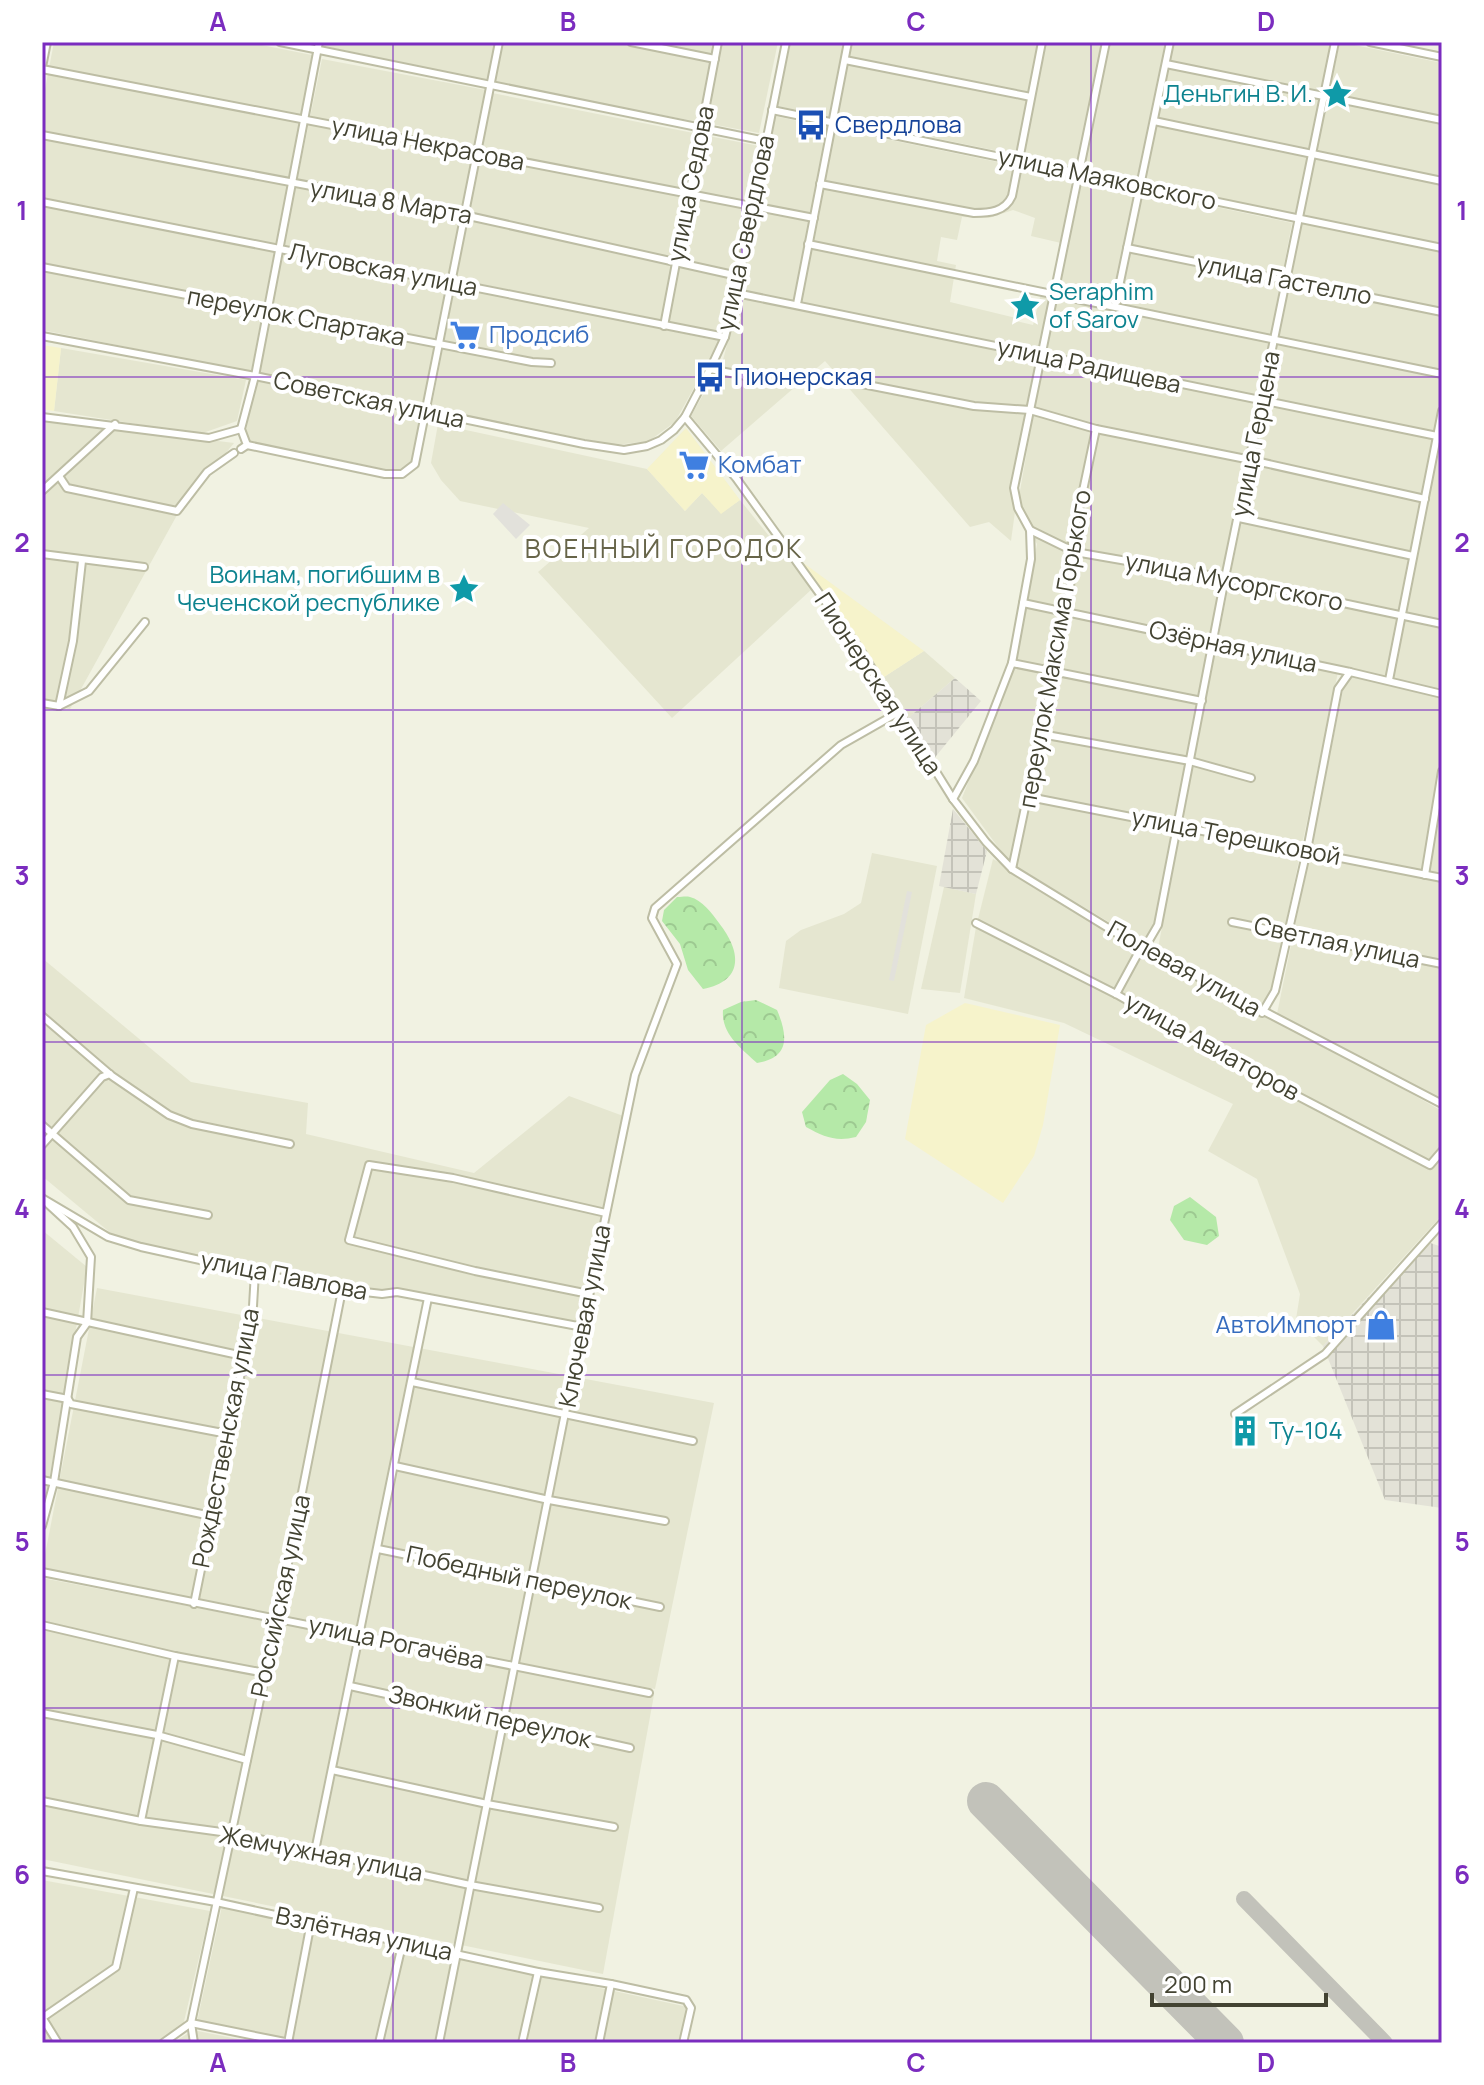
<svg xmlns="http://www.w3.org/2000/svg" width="1484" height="2085" font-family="Manrope,sans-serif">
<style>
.residential{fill:#e5e6d0}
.commercial{fill:#f6f3cb}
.industrial{fill:url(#industrial-grid)}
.forest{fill:url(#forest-crowns)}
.parking{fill:#e2e1db}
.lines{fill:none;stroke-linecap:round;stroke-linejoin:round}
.taxiway{stroke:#c2c2ba;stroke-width:16}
.runway{stroke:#c2c2ba;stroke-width:38}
.minor-casing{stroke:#bdbda4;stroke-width:10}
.minor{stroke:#fff;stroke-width:6}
.grid{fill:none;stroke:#7b2cbf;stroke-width:2;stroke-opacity:0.55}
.labels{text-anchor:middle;stroke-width:8;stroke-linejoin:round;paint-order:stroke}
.culture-label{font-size:24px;fill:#0d838f;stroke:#fff;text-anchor:end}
.transit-label{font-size:24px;fill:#164399;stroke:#fff;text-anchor:start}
.street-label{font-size:24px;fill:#434332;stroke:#fff}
.shop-label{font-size:24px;fill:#366cbe;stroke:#fff;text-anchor:start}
.neighbourhood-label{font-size:26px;letter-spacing:2px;fill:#676549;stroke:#fff}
.neatline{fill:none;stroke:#7b2cbf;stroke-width:3}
.grid-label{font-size:26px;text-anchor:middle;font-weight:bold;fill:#7b2cbf}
</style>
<defs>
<pattern id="industrial-grid" width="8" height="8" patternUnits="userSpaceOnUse" patternTransform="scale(2)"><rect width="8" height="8" fill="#e3e2d7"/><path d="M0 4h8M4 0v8" fill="none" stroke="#c4c3b9"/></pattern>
<pattern id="forest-crowns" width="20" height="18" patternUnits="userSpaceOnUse" patternTransform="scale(2)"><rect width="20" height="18" fill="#b5e9a8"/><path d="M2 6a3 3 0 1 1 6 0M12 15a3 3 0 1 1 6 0" fill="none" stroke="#9dc991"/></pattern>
</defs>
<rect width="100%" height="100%" fill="#f1f2e2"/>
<g class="residential">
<polygon points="54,42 247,42 312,55 251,372 42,330 42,105"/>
<polygon points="324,42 495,42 487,80 324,46"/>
<polygon points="503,42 778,42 759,133 495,84"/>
<polygon points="791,42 1102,42 1077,167 777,106"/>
<polygon points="1110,42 1332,42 1297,215 1083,168"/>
<polygon points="1340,42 1442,63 1442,245 1302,216"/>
<polygon points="322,59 486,90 409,474 244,440"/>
<polygon points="492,93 759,146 720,333 456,279"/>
<polygon points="774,116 1075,178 1061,243 1031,236 1035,218 1013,210 989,218 962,217 957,240 941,237 937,261 956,265 950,302 1016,318 1016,321 1033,325 1041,294 1052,293 1040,354 738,292"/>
<polygon points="1083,179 1292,223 1259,398 1044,354"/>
<polygon points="1302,223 1442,252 1442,434 1265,399"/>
<polygon points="455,287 720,341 675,422 649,441 616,445 431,410"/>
<polygon points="739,298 1036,358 1011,541 989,522 970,527 825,361 721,451 691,416 723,360"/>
<polygon points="61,348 246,380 237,421 200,434 54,411"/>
<polygon points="1043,359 1259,402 1150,947 1442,1111 1442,1215 1323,1346 1296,1319 1300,1294 1257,1179 1208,1151 1233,1104 1064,1023 964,998 976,927 993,859 1127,933 1009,862 962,798 1013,669 1037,544 1017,508"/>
<polygon points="1264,405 1442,440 1442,690 1217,645"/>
<polygon points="42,417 110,427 42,488"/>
<polygon points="438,424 647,469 685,511 702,493 721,513 740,500 812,589 672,718 538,572 589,528 460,501 441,480 431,463"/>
<polygon points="115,428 234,443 182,506 70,709 42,705 42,494"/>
<polygon points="1216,648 1338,672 1268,1009 1158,948"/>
<polygon points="924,651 955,678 908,718 884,677"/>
<polygon points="1346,676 1442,696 1442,1099 1277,1014"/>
<polygon points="872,853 937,866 908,1014 779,988 786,941 801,930 844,914 861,903"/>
<polygon points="944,887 976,894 960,993 921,989"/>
<polygon points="42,958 191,1082 308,1103 306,1134 474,1173 569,1096 626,1117 578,1331 119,1240 42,1176"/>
<polygon points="42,1230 87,1267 42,1520"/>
<polygon points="97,1288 714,1403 655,1689 42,1570"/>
<polygon points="42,1578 654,1695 603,1974 42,1859"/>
<polygon points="42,1880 210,1911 182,2030 162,2043 42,2043"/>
<polygon points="222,1906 688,2007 680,2043 301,2043 197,2022"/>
<polygon points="193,2030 257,2043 173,2043"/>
</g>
<g class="commercial">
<polygon points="42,345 61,348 54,411 42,409"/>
<polygon points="686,428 740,500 721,514 702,493 685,511 647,469"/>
<polygon points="802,562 924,651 884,677"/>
<polygon points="965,1003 1060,1025 1043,1125 1034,1156 1003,1203 905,1139 926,1025"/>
</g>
<g class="industrial">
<polygon points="955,678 981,701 932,761 908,718"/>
<polygon points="953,809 987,851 976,894 939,886"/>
<polygon points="1422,1240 1442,1247 1442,1508 1385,1500 1323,1346"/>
</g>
<g class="forest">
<path d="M677,897C682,897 686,896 690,897C702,900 712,913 719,923C741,951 745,981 703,989L688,970L680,944L662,921L664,910Z"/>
<path d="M756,1000L777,1010C788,1036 790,1058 757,1063C741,1048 721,1034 723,1010L741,1002Z"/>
<path d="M843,1074L857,1084L870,1100L866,1122L856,1137C836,1142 824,1137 806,1127L802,1112L830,1080Z"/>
<polygon points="1190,1197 1216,1217 1219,1236 1207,1245 1184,1240 1170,1220 1174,1206"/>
</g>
<g class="parking">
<polygon points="503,503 530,525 516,539 493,514"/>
<polygon points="907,891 912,892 894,981 889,980"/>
</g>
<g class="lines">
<polyline class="taxiway" points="1244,1899 1385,2043"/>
<polyline class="runway" points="986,1801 1225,2043"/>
<g class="minor-casing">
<g id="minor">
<polyline points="280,42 766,141"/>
<polyline points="631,42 715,59"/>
<polyline points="1370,42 1442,57"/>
<polyline points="845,60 1031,97"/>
<polyline points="1166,64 1442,120"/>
<polyline points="42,67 47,42"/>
<polyline points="42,69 814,218"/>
<polyline points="772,110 1442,248"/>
<polyline points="1154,121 1442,181"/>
<polyline points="42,135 464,215 738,276"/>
<path d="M820,184L974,213C989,213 1005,212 1012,196L1042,42"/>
<polyline points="42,202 725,337"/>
<polyline points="808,244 1442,374"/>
<polyline points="1127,248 1442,312"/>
<polyline points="42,267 532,362 551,363"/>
<polyline points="736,293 1442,437"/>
<polyline points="797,304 848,42"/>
<polyline points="1115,306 1170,42"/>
<polyline points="664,326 718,42"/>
<polyline points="42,336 255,376 584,444 624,450 647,446 661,440 674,430 685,417 710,369 725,337 736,293 786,42"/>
<polyline points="710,369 751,377"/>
<polyline points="847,381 974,406 1030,410 1096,429 1251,460 1425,499"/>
<polyline points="42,417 209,438 241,429"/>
<polyline points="685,417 736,478 861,651 953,799 986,842 1012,869 1131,942 1442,1104"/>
<path d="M247,445L385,474H402L415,464C444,324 470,183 499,42"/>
<polyline points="241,449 247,445 241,429 255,376 319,42"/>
<polyline points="59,476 67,488 177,511 207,472 234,453"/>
<polyline points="42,491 115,424"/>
<polyline points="1239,518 1413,556"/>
<polyline points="1030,530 1075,552 1225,578 1442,624"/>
<polyline points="42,554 144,567"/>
<polyline points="1023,603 1350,672 1442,694"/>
<polyline points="1012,663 1202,701"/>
<polyline points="1389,680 1442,411"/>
<polyline points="42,703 59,706"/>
<polyline points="59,706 73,641 82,561"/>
<polyline points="59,706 89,691 145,622"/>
<polyline points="1041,734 1190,761 1251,778"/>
<polyline points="1029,797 1442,878"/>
<polyline points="953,799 974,761 1012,663 1031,559 1030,530 1018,508 1014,488 1106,42"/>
<polyline points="1012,869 1066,613 1075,552 1072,543 1096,429"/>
<polyline points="1425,875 1442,771"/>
<polyline points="1232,922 1442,964"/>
<polyline points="976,923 1116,994 1265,1079 1430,1165 1442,1151"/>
<polyline points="1144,949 1158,925 1225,578 1335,42"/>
<polyline points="1116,994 1141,948"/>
<polyline points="1262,1013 1275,991 1307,850 1338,689 1350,672"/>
<polyline points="42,1016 112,1076 169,1115 192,1124 290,1144"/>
<polyline points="42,1125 129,1200 208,1215"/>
<polyline points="42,1145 102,1077 110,1074"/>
<polyline points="42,1198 108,1237 141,1247 322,1287 382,1294 397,1292 583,1327"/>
<polyline points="589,1294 475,1271 349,1240 369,1165 453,1178 606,1213"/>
<polyline points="42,1312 243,1356"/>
<polyline points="412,1382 693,1441"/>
<polyline points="42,1394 68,1399 71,1404 228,1434"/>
<polyline points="1235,1414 1325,1354 1442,1223"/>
<polyline points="395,1466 549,1500 665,1521"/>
<polyline points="42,1480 211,1516"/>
<polyline points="42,1526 54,1482 77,1337 87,1323 91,1257 73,1227 48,1204"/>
<polyline points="378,1549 660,1607"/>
<polyline points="42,1572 649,1693"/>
<polyline points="194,1604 245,1353 253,1306 255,1272"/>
<polyline points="42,1625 175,1656 265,1673"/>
<polyline points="350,1686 630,1748"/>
<polyline points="42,1713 157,1735 247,1760"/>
<polyline points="332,1770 487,1804 614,1827"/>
<polyline points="42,1801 141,1821 236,1834 470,1885 599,1908"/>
<polyline points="141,1821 175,1656"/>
<polyline points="315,1851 428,1298"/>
<polyline points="42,1871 216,1902 538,1972 611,1984 686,2000 691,2008 683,2043"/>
<polyline points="42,2017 58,2043"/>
<polyline points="42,2018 116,1967 134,1888"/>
<polyline points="163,2043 191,2023 290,2043"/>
<polyline points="194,2043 191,2023 274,1634 342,1290"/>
<polyline points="288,2043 311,1922"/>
<polyline points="379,2043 403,1941"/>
<polyline points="439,2043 572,1378 635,1075 677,964 652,918 655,908 841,745 899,712"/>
<polyline points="522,2043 538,1972"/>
<polyline points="599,2043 611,1984"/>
</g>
</g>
<use href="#minor" class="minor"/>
</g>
<path class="grid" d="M393,42V2043M742,42V2043M1091,42V2043M42,377H1442M42,710H1442M42,1042H1442M42,1375H1442M42,1708H1442"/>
<defs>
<g id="sight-bare" transform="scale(2.4)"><path d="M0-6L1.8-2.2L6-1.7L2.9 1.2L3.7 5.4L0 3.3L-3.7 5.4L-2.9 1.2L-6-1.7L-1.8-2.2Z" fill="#0f9aa8" stroke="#fff" stroke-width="2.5" paint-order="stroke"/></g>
<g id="bus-bare" transform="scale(2.4)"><path d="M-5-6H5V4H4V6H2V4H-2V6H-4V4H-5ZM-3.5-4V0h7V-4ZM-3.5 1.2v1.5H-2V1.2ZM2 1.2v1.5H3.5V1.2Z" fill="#1a4fb4" stroke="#fff" stroke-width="2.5" paint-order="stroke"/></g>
<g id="supermarket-bare" transform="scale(2.4)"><path d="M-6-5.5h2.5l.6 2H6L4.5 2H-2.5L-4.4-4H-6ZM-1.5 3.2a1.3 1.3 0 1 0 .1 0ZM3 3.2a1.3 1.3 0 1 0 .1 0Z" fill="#3f7fe0" stroke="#fff" stroke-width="2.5" paint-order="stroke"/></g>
<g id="shop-bare" transform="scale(2.4)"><path d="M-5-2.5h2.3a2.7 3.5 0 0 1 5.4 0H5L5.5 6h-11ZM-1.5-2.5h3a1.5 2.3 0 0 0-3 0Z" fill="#3f7fe0" stroke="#fff" stroke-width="2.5" paint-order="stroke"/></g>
<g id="building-bare" transform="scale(2.4)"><path d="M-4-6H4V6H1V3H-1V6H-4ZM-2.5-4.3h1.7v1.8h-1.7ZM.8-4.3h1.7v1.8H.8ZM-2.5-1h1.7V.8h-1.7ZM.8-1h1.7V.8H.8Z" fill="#0f9aa8" stroke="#fff" stroke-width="2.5" paint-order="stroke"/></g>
</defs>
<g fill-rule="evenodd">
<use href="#sight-bare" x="1337" y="94"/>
<use href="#bus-bare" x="811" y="125"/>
<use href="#sight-bare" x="1025" y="306"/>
<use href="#supermarket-bare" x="465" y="335"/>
<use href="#bus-bare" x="710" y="377"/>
<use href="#supermarket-bare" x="694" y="465"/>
<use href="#sight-bare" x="464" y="589"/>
<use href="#shop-bare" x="1381" y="1325"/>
<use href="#building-bare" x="1245" y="1431"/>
</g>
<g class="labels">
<g class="culture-label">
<text x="1313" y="102">Деньгин В. И.</text>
<text x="1049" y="300" text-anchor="start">Seraphim<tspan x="1049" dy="28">of Sarov</tspan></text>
<text x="440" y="583">Воинам, погибшим в<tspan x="440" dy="28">Чеченской республике</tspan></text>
<text x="1269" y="1439" text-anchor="start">Ту-104</text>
</g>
<g class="transit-label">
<text x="835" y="133">Свердлова</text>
<text x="734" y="385">Пионерская</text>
</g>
<g class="street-label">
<text transform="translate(428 144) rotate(11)" y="8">улица Некрасова</text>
<text transform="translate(1107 179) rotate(12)" y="8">улица Маяковского</text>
<text transform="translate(691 184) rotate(-79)" y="8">улица Седова</text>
<text transform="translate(391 202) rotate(10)" y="8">улица 8 Марта</text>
<text transform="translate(746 233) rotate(-78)" y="8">улица Свердлова</text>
<text transform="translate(383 270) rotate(11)" y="8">Луговская улица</text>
<text transform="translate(1284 280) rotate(11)" y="8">улица Гастелло</text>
<text transform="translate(296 317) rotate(11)" y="8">переулок Спартака</text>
<text transform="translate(1089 366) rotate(12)" y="8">улица Радищева</text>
<text transform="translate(369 400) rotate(12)" y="8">Советская улица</text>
<text transform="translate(1256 434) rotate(-79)" y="8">улица Герцена</text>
<text transform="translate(1234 582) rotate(11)" y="8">улица Мусоргского</text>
<text transform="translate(1233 647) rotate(12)" y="8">Озёрная улица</text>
<text transform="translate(1055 649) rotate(-80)" y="8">переулок Максима Горького</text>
<text transform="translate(878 684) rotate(57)" y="8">Пионерская улица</text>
<text transform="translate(1236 837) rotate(11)" y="8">улица Терешковой</text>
<text transform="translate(1337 943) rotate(12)" y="8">Светлая улица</text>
<text transform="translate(1184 969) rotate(29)" y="8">Полевая улица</text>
<text transform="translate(1212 1047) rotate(29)" y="8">улица Авиаторов</text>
<text transform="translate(284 1276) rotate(11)" y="8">улица Павлова</text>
<text transform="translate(585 1316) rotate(-79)" y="8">Ключевая улица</text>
<text transform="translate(226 1438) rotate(-79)" y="8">Рождественская улица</text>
<text transform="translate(519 1578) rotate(12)" y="8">Победный переулок</text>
<text transform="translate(281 1596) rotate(-78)" y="8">Российская улица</text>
<text transform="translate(396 1643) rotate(12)" y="8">улица Рогачёва</text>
<text transform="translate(490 1717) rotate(13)" y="8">Звонкий переулок</text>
<text transform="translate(321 1854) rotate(11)" y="8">Жемчужная улица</text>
<text transform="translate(364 1934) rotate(12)" y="8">Взлётная улица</text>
</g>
<g class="shop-label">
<text x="489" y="343">Продсиб</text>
<text x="718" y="473">Комбат</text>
<text x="1357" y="1333" text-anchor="end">АвтоИмпорт</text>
</g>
<g class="neighbourhood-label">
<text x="664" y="558">ВОЕННЫЙ ГОРОДОК</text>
</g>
</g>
<rect width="1484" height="2085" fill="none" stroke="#ffffff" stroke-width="88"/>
<path d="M1152 1993v12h174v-12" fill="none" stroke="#434332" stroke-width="4"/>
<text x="1164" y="1993" font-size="24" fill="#434332" stroke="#ffffff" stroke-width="6" paint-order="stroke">200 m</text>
<rect x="44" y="44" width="1396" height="1997" class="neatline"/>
<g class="grid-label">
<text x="218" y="31">A</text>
<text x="568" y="31">B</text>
<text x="916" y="31">C</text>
<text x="1266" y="31">D</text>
<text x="22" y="220">1</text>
<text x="1462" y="220">1</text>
<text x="22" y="552">2</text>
<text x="1462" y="552">2</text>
<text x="22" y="885">3</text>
<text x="1462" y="885">3</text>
<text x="22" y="1218">4</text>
<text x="1462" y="1218">4</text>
<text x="22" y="1551">5</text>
<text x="1462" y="1551">5</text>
<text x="22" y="1884">6</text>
<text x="1462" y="1884">6</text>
<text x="218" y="2072">A</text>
<text x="568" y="2072">B</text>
<text x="916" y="2072">C</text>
<text x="1266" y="2072">D</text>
</g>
</svg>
